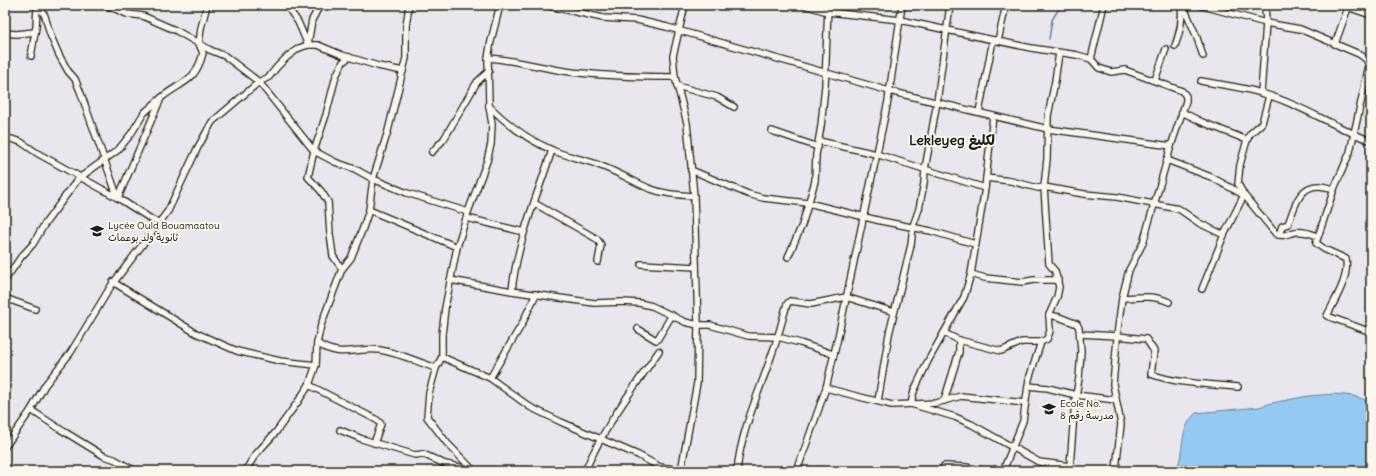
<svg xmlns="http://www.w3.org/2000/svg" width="1376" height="476" font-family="Delius,'Playpen Sans Arabic',sans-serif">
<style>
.water{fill:#95c9f2;stroke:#65849c}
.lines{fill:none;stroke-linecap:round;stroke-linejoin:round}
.stream{stroke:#65849c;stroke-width:1.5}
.minor-casing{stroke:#1c1c1c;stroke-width:8}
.minor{stroke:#fbf7ec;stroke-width:5.5}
.labels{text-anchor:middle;stroke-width:4;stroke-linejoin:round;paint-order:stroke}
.poi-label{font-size:10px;fill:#1c1c1c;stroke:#fbf7ec;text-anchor:start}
.district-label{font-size:14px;font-weight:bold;fill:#1c1c1c;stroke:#fbf7ec}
</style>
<rect width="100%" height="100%" fill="#eae6ee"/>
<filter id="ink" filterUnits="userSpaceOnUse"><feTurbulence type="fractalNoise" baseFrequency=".025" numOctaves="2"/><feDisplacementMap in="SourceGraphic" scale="8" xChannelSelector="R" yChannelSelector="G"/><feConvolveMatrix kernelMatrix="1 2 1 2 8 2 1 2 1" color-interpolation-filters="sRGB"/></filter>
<g filter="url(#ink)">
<path class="water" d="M1334,394L1354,396L1371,402V471H1176C1185,451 1178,430 1196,413L1259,407L1272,403L1308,396Z"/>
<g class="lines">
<polyline class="stream" points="1049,39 1052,20 1061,5"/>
<g class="minor-casing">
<g id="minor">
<polyline points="38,5 45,16 50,34 59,55 68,71 75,79 80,91 118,198"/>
<polyline points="106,5 127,14 143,16 177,31 210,50 225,56 259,82 314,151 335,162 355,169 373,179 407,193 468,212"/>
<polyline points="286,5 298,22 308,45"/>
<polyline points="545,5 603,18 637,20 667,27 889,91 1048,129 1171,146"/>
<polyline points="804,5 828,12 900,20 1031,48 1077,55 1091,59 1099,68 1111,72 1125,70 1182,91 1186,96 1186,101 1171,146 1143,243 1129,270 1122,298 1118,328 1113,384 1121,424 1116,469"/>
<polyline points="1183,5 1196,35 1203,56"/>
<path d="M1199,5L1266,23L1300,29L1359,54L1366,59L1369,65L1350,152L1334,189L1316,243L1324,249L1346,259C1349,279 1335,299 1327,316L1371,332"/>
<polyline points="1341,5 1371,15"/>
<polyline points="5,33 16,34 35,32"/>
<polyline points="998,41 1006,5"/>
<polyline points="308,44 312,20 320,5"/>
<polyline points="1335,44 1349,5"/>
<path d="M1175,46C1180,32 1183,20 1181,5"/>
<polyline points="31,56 36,27 37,5"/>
<path d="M488,58C515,60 538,67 564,71C600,76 638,77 675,77"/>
<polyline points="1091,59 1104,5"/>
<polyline points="1155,80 1166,49"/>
<path d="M1201,81C1221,85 1242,87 1261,93C1300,104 1334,127 1371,141"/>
<polyline points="677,86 717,97 734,107"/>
<polyline points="1261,93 1266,23 1265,5"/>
<path d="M1269,96L1262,123L1250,134L1247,140L1240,165L1238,184L1244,195L1276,234C1283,237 1287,234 1295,232C1303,231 1310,233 1317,236"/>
<path d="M489,106C507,124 528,140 552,150C567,157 585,159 601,166C617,172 633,181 648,188C663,194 678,195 694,196"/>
<polyline points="979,112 993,40"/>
<polyline points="1182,112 1202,122 1247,140"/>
<polyline points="993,116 985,188 971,274 964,297 928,361 914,391 911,404 955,417 971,424 1039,462 1070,466"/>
<polyline points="772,131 818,147"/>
<polyline points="5,137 21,142 37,153 118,198 159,224"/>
<polyline points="819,141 876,154 985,188"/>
<polyline points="432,152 444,139 477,82 489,71"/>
<polyline points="1167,160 1211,177 1242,194"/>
<polyline points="691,170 748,194 763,198 808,203 881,221 931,231 975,244"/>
<polyline points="986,178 1011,181 1038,188 1044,187 1084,194 1117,197 1179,209 1199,223 1224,235"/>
<path d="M118,198L161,98C181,81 195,84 203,53L199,44L201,28L207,5"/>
<polyline points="534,203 597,239 601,245 598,262"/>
<polyline points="369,210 457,247"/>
<polyline points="467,218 524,232"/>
<path d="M1279,235L1282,226L1288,224C1294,210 1298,186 1318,186C1324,186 1329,188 1334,189"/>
<polyline points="788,257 802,225 815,181 816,155 821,126 825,86 828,5"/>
<polyline points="641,264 696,267"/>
<polyline points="342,269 333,256 330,234 328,202 321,191 308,177 314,151 326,115 336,76 343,62 349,57"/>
<polyline points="971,274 985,278 1022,282 1034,280 1058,280"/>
<polyline points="5,280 21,257 33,244 44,225 78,179 118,150 131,134 144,113 161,98"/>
<polyline points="450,280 512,291 594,303 623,302 639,303 652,306 685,322 698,325 710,325 748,336 778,337 800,343 833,354"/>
<polyline points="113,282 196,333 237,351 280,361 316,365"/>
<polyline points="1202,289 1224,235 1244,195"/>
<path d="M512,291C517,241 537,197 552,150"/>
<polyline points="5,298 35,309"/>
<path d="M1122,298C1138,297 1154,295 1169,302"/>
<polyline points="1049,315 1059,317 1077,324 1079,328 1081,351 1079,378 1075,401 1070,466 1072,471"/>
<polyline points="638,329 656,340 657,340 672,315"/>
<polyline points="944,333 959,340 1001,351 1022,342 1041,342 1047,339 1050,331 1049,315 1057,297 1059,287 1055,271 1049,264 1044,187 1047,159 1048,116 1055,81 1059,53"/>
<path d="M1080,334L1117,336L1146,339L1154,351L1151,374C1177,384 1210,384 1238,387"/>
<path d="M317,343C340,359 356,347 380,350C400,353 417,362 436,368"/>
<polyline points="442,357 490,378 530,407 561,422 638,455 660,467 681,470"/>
<polyline points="490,378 522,324 536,294"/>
<polyline points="309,385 377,420 381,424 374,443"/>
<polyline points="1028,386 1048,388 1076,395 1116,400"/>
<polyline points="826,388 856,396 892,405 936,403 961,396 1025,403"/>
<polyline points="878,401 889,334 911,245 913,226 919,209 924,183 925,169 937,102 950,5"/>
<polyline points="944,401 959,352 959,340"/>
<polyline points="31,410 60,429 104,456 114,459 135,471"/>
<polyline points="340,430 362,439 415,455 423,454 445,464 473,470"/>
<polyline points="5,447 31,410 45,385 71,352 111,286 168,211 197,149 212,122 259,82 269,77 277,67 287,57 299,48 308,45 318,45 342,55 378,66 403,71"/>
<polyline points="245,471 256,454 276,432 297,403 309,385 316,365 317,343 321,325 342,269 351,258 363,228 369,210 373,179 388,131 406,58 406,26 409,5"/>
<polyline points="474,471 447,443 427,417 429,393 436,368 442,357 442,335 445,308 457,247 468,212 487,161 491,144 492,124 489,106 488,58 491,41 500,5"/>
<path d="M585,471C603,428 633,389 659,351"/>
<polyline points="681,471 697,383 698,325 694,196 687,123 675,77 673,56 685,5"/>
<path d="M737,471C741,430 759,393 772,354C778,338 782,321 787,304L790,301L811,304L846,297L894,312"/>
<polyline points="797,471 826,388 838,337 888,101 902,5"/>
<polyline points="943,471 944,466 966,467 986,471"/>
<polyline points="1003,471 1023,421 1029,379 1041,342"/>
</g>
</g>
<use href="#minor" class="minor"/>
</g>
</g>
<defs>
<g id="school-bare" transform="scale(1.08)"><path d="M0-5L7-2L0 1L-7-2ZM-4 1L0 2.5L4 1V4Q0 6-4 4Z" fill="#1c1c1c" stroke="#fbf7ec" stroke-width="2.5" paint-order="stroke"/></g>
</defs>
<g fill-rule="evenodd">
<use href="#school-bare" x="97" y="231"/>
<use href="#school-bare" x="1049" y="409"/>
</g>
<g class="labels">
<g class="poi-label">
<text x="108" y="229">Lycée Ould Bouamaatou<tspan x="108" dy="12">ثانوية ولد بوعمات</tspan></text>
<text x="1060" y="407">Ecole No.<tspan x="1060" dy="12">8 مدرسة رقم</tspan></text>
</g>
<g class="district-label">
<text x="952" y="145">Lekleyeg لكليغ</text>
</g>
</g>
<rect width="1376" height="476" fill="none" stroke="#fbf7ec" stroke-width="20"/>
<rect x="10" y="10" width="1356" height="456" fill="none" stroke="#1c1c1c" stroke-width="1.5" filter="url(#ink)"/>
</svg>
